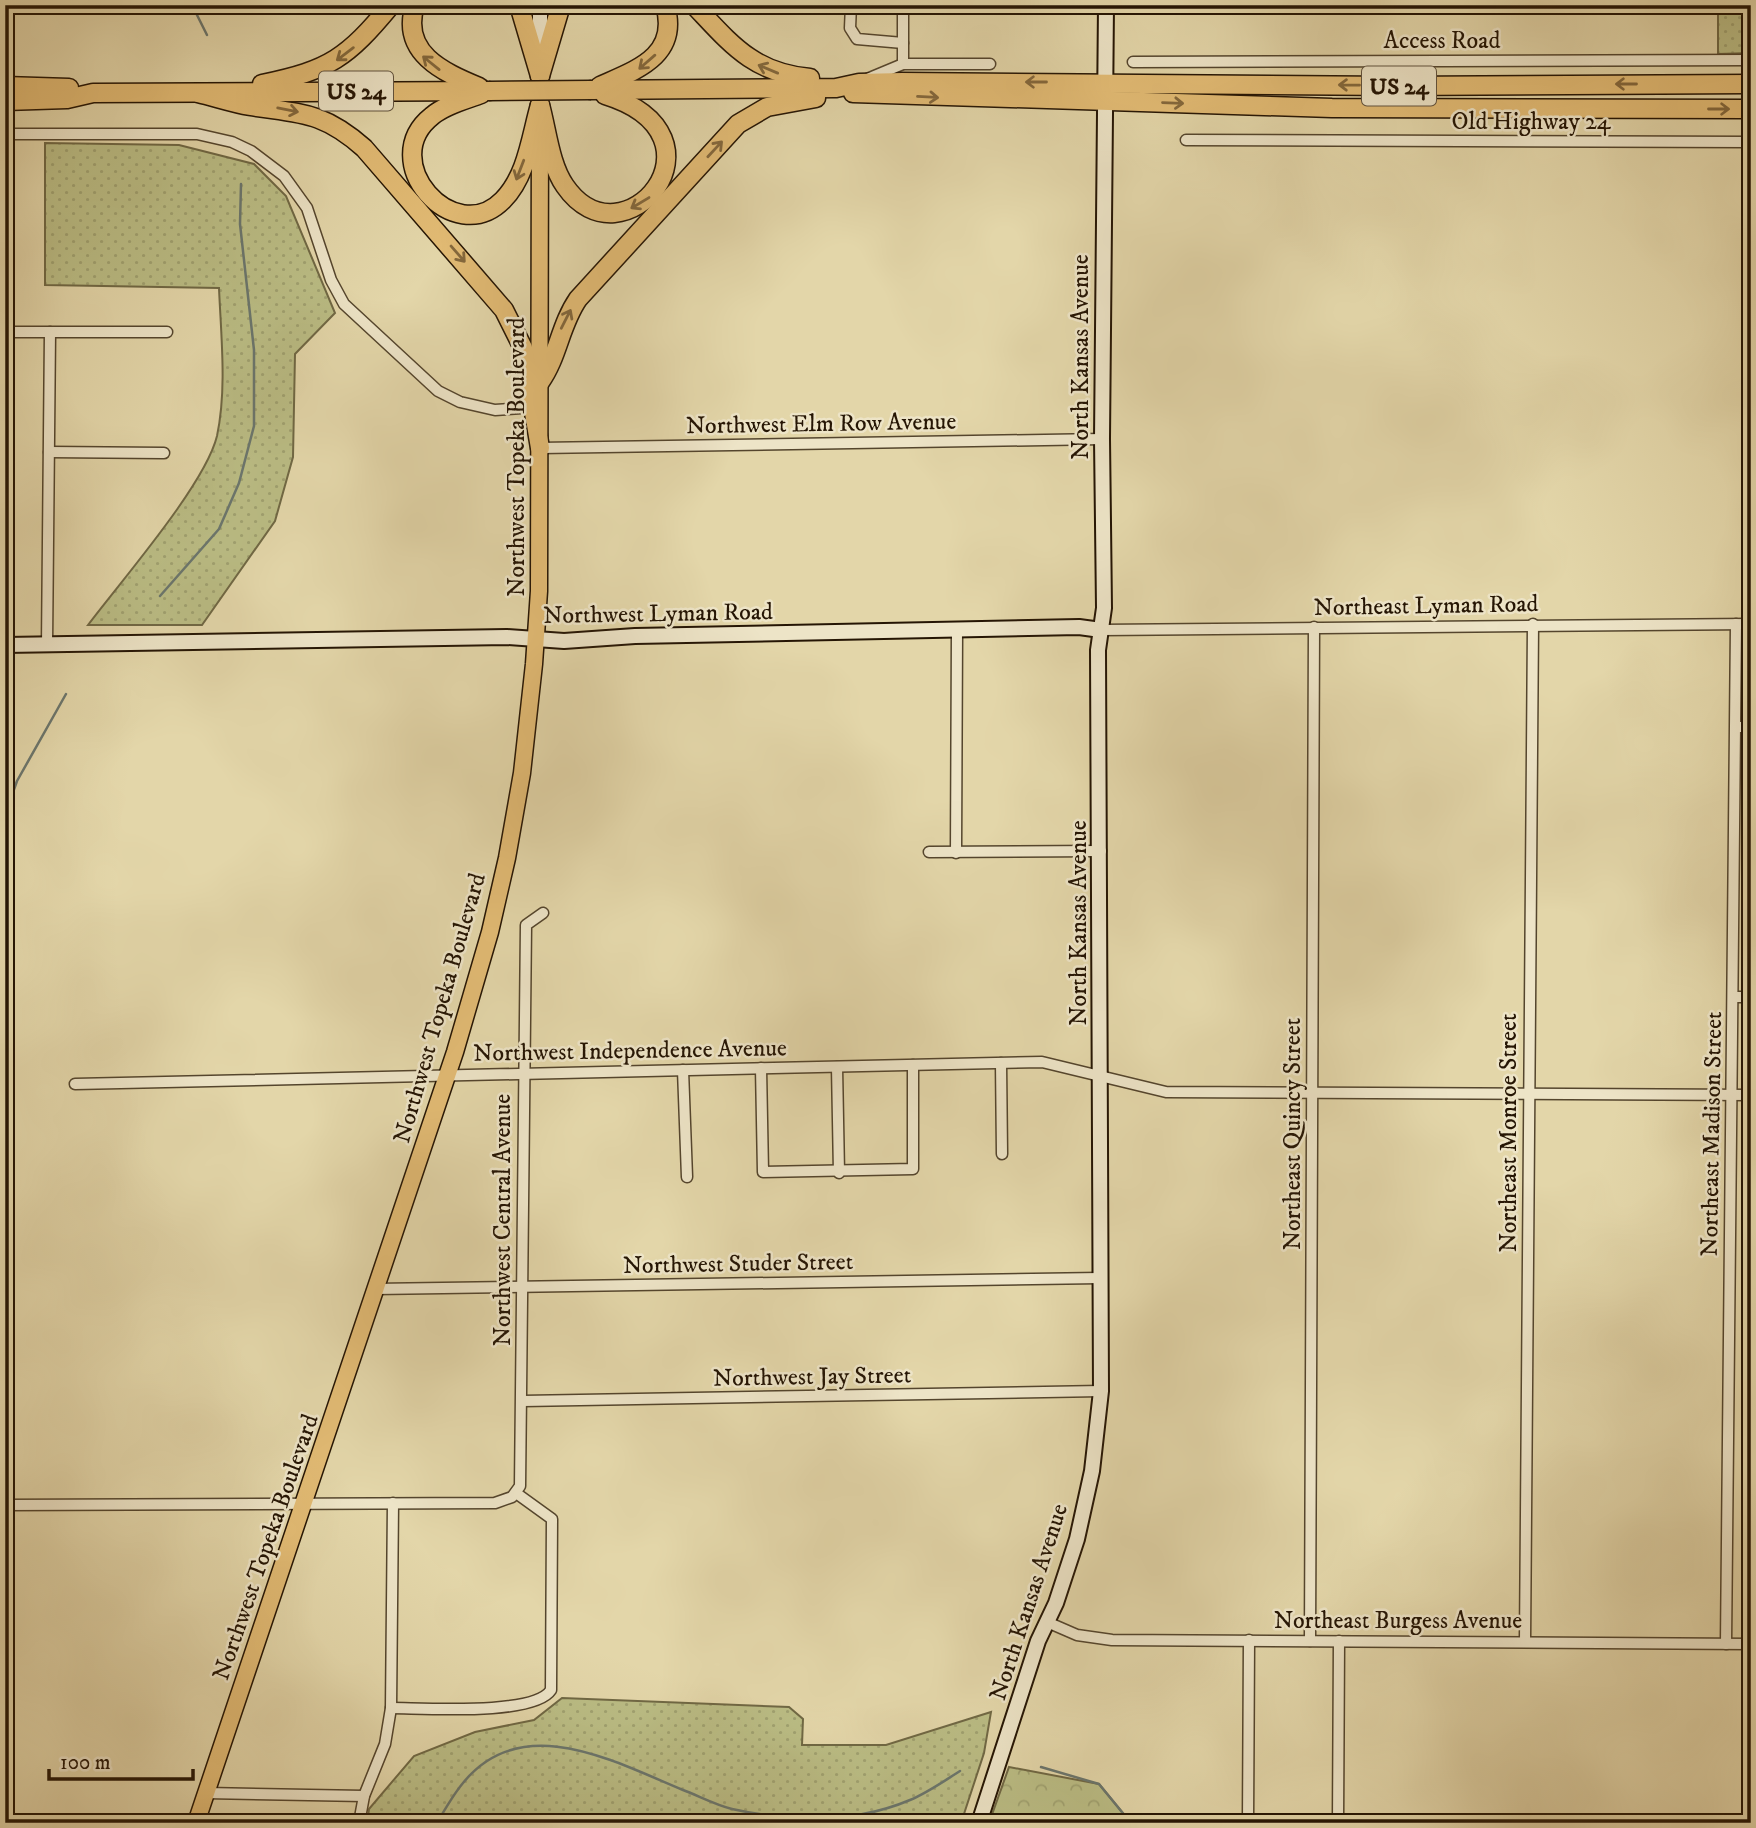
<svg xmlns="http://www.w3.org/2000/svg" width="1756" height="1828" font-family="'IM FELL DW Pica',serif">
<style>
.grass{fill:url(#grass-dots);stroke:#706844;stroke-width:2}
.park{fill:url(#park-crowns);stroke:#706844;stroke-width:2}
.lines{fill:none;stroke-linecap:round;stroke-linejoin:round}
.stream{stroke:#6b766d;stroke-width:2.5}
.street-casing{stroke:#54452d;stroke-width:13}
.secondary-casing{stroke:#251504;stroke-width:18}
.primary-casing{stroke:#251504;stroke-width:19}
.highway-casing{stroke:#251504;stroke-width:21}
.street{stroke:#ede4c7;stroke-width:10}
.secondary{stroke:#ede4c7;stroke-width:14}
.primary{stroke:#e2bb74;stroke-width:16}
.highway{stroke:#e2bb74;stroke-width:18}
.highway-bridge-casing{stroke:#251504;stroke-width:21;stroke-linecap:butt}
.highway-bridge{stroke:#e2bb74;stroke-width:18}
.oneway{stroke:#84683c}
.labels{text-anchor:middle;stroke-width:5;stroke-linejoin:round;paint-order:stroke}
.shield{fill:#ede4c7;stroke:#61533e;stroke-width:2}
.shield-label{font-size:23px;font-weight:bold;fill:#251504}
.street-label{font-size:24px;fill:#251504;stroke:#ede4c7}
</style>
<defs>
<pattern id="grass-dots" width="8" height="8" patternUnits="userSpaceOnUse" patternTransform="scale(1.75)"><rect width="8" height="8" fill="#babc84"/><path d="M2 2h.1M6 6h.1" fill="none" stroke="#a0a170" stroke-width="1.8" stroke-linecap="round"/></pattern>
<pattern id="park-crowns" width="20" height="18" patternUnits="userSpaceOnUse" patternTransform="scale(1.75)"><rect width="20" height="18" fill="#babc84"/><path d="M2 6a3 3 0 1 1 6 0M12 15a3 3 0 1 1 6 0" fill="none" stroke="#a0a170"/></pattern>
</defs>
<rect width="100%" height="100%" fill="#e3d6a9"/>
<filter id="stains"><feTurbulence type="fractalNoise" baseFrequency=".00286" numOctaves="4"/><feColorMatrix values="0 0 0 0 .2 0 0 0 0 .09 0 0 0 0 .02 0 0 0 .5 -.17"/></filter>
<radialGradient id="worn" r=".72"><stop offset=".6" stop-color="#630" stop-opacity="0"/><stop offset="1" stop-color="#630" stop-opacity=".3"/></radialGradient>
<g class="grass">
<polygon points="1718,5 1751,5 1751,53 1718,54"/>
<path d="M45,143L179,145L254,164L286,196L335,313L295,354L293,457L275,521L202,625H88C121,581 205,485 217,436C227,389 221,336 219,288L45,285Z"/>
<polygon points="562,1698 789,1707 803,1719 802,1745 886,1745 991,1712 984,1753 961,1823 367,1823 369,1809 414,1756 475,1732 534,1720"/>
</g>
<polygon class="park" points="1009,1767 1099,1784 1131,1823 989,1823"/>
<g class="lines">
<g class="stream">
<polyline points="192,5 207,35"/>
<polyline points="160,596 219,529 239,483 254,426 254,350 240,224 241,184"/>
<polyline points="5,815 17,781 66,694"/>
<polyline points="1041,1767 1099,1784 1131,1823"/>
<path d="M437,1823C445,1809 453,1795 463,1783C522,1710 615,1762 683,1790C699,1796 715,1805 732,1809C791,1822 853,1824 910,1800C927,1793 944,1781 960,1771"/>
</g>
<g class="street-casing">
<g id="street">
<polyline points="851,5 850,28 857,39 903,43"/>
<polyline points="1133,62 1751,60"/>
<polyline points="903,64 903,5"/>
<polyline points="867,79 903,64 990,64"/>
<polyline points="5,134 197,134 232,142 251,151 284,176 307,208 331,280 344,304 438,391 460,402 495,410 536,407"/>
<polyline points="1186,140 1751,142"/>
<polyline points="5,332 167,332"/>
<polyline points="540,448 1102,439"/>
<polyline points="49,452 164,453"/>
<polyline points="1101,630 1751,624"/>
<polyline points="47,645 50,332"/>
<polyline points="1736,727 1751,727"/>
<polyline points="929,852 1101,851"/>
<polyline points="956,853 957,631"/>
<polyline points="1733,997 1751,997"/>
<polyline points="1001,1063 1002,1154"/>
<polyline points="837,1067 839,1173"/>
<polyline points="761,1068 763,1172 913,1169 913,1065"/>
<polyline points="683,1070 687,1177"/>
<polyline points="75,1084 1042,1062 1166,1092 1751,1095"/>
<polyline points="375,1289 1100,1278"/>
<polyline points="523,1401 1101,1391"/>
<polyline points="5,1505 495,1503 512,1497 520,1486 526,925 543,913"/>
<polyline points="1047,1622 1077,1635 1112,1640 1751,1644"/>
<polyline points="1310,1641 1314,627"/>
<polyline points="1525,1642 1533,624"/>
<polyline points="1726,1644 1736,624"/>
<path d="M391,1708C423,1708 534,1716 551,1690L552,1519L516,1493"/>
<polyline points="206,1793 364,1796"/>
<polyline points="359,1823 364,1796 385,1744 391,1708 393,1503"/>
<polyline points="1248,1823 1249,1640"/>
<polyline points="1338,1823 1339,1641"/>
</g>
</g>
<g class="secondary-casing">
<g id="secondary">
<polyline points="540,60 540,5"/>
<polyline points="5,645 507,637 564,641 635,636 1079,627 1101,630"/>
<polyline points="979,1823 1038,1641 1056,1603 1077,1539 1092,1471 1101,1391 1098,650 1104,608 1102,439 1106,5"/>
</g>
</g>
<g class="primary-casing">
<polyline id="primary" points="196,1823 455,1052 490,932 507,858 522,773 534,664 539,591 540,123"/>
</g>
<g class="highway-casing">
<g id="highway">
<path d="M415,5C400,53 443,72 479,87"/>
<polyline points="519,5 540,76"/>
<path d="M694,5C731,44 753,73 810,78"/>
<polyline points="540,76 561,5"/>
<path d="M262,84C330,70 347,58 391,5"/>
<polyline points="5,86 69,88"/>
<path d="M600,86C636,70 680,56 665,5"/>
<polyline points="591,90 836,88 859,83 902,82 1395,86 1751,84"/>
<path d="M198,93C215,97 233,103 250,106C301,114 322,111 364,148L504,310L523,348L540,448"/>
<polyline points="853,93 1332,108 1751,109"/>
<path d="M481,94C465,100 445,105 432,116C375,161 454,250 503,200C527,176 531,136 540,105"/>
<polyline points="5,101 67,99 93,93 489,91"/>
<path d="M540,105C547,130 550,165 565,186C623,270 737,136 605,95"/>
<path d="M540,382C558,357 560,325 578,299L738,124L767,107L816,98"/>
</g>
</g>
<use href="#street" class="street"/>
<use href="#secondary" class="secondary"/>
<use href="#primary" class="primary"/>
<use href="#highway" class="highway"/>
<g class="highway-bridge-casing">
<polyline id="highway-bridge" points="489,91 591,90"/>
</g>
<use href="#highway-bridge" class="highway-bridge"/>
</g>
<defs><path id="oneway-shaft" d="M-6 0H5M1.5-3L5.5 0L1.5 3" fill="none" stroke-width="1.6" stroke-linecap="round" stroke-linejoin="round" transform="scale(1.75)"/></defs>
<g class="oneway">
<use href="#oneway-shaft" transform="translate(345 54) rotate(143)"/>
<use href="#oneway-shaft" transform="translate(647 62) rotate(139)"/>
<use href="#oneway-shaft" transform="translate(431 63) rotate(-141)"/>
<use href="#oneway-shaft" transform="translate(768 69) rotate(-157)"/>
<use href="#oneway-shaft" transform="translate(1036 82) rotate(-180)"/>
<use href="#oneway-shaft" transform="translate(1626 84) rotate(180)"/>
<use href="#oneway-shaft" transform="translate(1349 85) rotate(-179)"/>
<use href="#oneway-shaft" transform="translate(928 97) rotate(3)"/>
<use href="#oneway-shaft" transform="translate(1173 103) rotate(2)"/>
<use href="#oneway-shaft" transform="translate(1719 109)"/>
<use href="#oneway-shaft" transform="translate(288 110) rotate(11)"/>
<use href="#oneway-shaft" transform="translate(715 149) rotate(-47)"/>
<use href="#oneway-shaft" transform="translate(520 170) rotate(111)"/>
<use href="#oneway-shaft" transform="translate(640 203) rotate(149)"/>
<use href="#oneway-shaft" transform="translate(458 254) rotate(49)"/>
<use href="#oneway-shaft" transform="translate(566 319) rotate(-63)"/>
</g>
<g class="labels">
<g class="shield">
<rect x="1362" y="66.5" width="74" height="39" rx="5"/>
<rect x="319" y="71.5" width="74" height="39" rx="5"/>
</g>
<g class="shield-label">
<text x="1399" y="94">US 24</text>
<text x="356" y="99">US 24</text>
</g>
<g class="street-label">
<text x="1442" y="48">Access Road</text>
<text x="1531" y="129">Old Highway 24</text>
<text transform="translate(1080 357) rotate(-90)" y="8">North Kansas Avenue</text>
<text transform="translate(821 423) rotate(-1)" y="8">Northwest Elm Row Avenue</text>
<text transform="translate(516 457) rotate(-90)" y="8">Northwest Topeka Boulevard</text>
<text transform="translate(1426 605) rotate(-1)" y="8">Northeast Lyman Road</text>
<text transform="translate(658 613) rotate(-1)" y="8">Northwest Lyman Road</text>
<text transform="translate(1078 923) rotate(-90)" y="8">North Kansas Avenue</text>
<text transform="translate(439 1008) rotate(-74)" y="8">Northwest Topeka Boulevard</text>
<text transform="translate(630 1050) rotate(-1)" y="8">Northwest Independence Avenue</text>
<text transform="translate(1508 1133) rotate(-90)" y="8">Northeast Monroe Street</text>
<text transform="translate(1292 1134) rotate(-90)" y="8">Northeast Quincy Street</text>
<text transform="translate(1711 1134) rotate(-89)" y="8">Northeast Madison Street</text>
<text transform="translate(502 1220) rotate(-90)" y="8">Northwest Central Avenue</text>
<text transform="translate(738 1263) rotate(-1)" y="8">Northwest Studer Street</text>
<text transform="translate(812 1376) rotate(-1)" y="8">Northwest Jay Street</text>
<text transform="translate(265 1547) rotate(-71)" y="8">Northwest Topeka Boulevard</text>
<text transform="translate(1028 1602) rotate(-72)" y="8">North Kansas Avenue</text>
<text x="1398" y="1628">Northeast Burgess Avenue</text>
</g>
</g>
<rect width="1756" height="1828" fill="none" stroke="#e3d6a9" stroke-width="28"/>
<rect x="7" y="7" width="1742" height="1814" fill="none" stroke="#251504" stroke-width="3.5"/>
<rect x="14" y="14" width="1728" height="1800" fill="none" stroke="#251504" stroke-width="2"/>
<path d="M49 1769v10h144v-10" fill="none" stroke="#251504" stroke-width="3.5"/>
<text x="60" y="1769" font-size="21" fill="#251504" stroke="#ede4c7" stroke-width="5" paint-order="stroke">100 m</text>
<rect width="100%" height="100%" filter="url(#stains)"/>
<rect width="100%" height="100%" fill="url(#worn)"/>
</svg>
